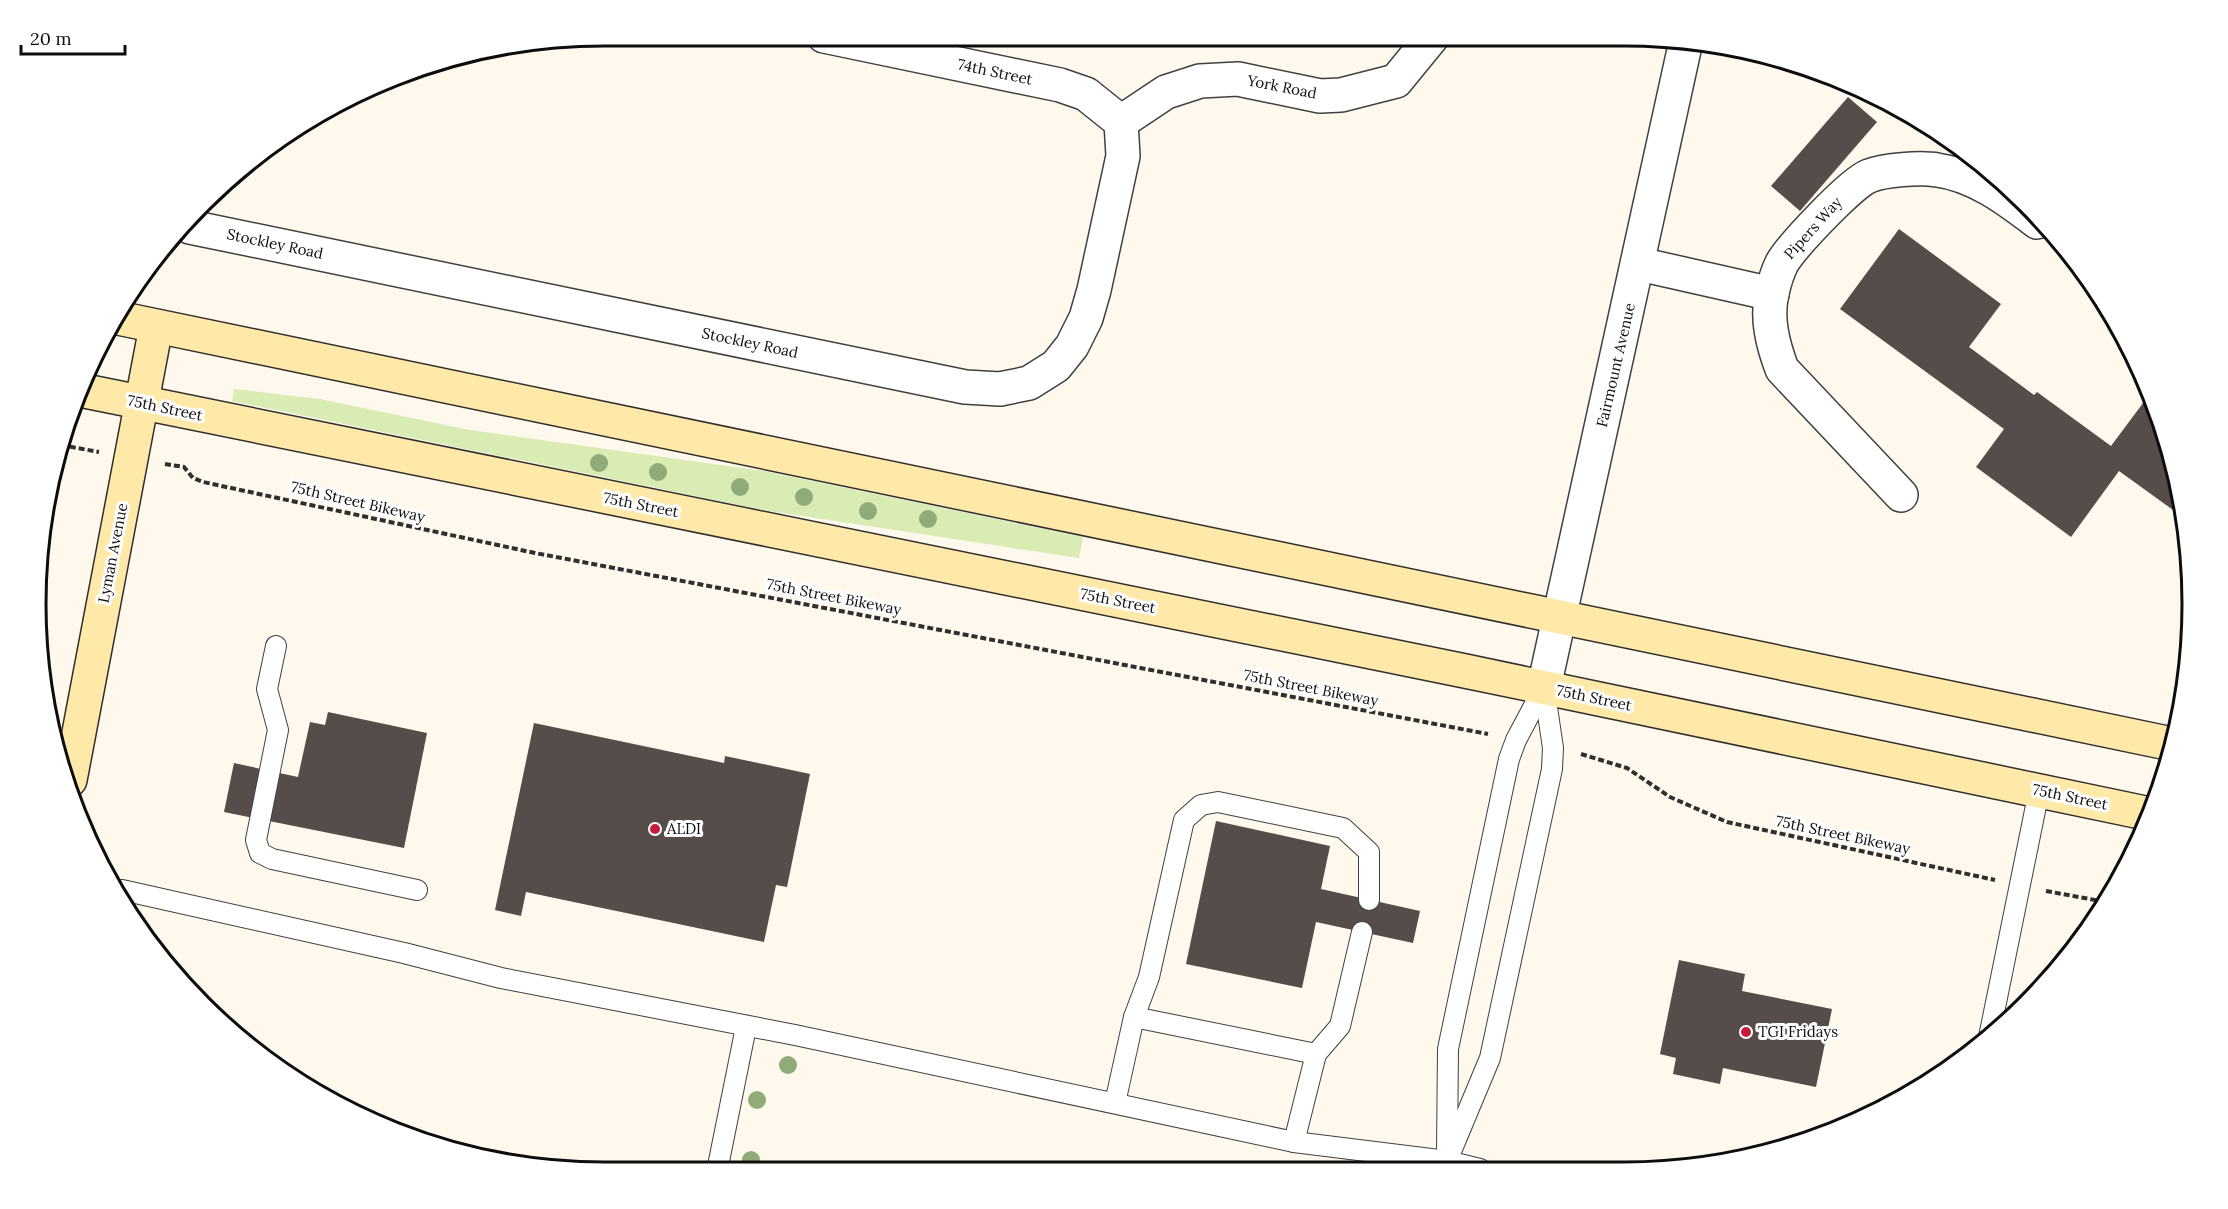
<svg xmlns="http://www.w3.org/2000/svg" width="2228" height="1209" font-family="Lora,serif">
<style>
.green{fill:#d9ecb4}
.building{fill:#564c49}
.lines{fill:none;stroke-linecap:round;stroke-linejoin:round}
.lane-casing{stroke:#404040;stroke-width:22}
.street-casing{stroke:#404040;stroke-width:36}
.secondary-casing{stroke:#2f2f2f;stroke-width:36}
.path{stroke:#2f2f2f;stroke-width:4;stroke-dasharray:6 3;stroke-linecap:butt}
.lane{stroke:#fff;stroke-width:20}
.street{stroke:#fff;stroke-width:33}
.secondary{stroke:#ffe9a8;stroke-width:33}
.tree{fill:#90aa78}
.poi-dot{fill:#c61c3c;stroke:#fff;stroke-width:2}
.labels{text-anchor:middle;stroke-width:6;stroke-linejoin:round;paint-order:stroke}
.street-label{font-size:15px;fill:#0d0d0d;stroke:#fff}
.poi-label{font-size:15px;fill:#0d0d0d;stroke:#fff;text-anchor:start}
.rim{fill:none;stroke:#0d0d0d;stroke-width:3}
</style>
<rect width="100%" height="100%" fill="#fff9ed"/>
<polygon class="green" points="234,389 320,399 470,430 764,471 1083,537 1079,558 769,511 232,401"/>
<g class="building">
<polygon points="1848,97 1877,122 1800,211 1771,186"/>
<polygon points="1899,229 2001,304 1969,347 2034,395 2037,392 2111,446 2149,395 2173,457 2180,515 2119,471 2071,537 1976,467 2004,429 1840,309"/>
<polygon points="328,712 427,733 404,848 224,812 234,763 298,777 310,722 325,725"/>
<polygon points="534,723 724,763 725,756 810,774 787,887 776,885 764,942 526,892 521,916 495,910"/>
<polygon points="1216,821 1330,846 1321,889 1420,911 1413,943 1316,922 1302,988 1186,964"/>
<polygon points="1679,960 1745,974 1742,991 1832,1009 1816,1087 1723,1068 1720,1084 1673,1074 1676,1058 1660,1054"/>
</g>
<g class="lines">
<g class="lane-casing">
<g id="lane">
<polyline points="276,646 267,689 278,730 256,840 260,853 272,859 417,890"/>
<polyline points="122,890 404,953 501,978 795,1035 1294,1142 1447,1161 1480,1169"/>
<polyline points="1134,1017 1149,977 1184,820 1201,805 1218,802 1343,828 1369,852 1369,900"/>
<polyline points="1989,1037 2039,791"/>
<polyline points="1316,1054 1340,1026 1362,932"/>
<polyline points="1115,1103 1134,1017 1316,1054 1294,1142"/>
<polyline points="1447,1150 1448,1049 1509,759 1516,740 1544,687"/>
<polyline points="1447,1161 1490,1058 1552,769 1553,748 1544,687"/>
<polyline points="717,1171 746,1027"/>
</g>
</g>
<g class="street-casing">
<g id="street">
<polyline points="824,36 1060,85 1086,94 1121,122"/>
<polyline points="1121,122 1166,92 1200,81 1238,79 1320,96 1341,95 1396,81 1432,37"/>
<polyline points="190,227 965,387 1000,389 1029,383 1056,366 1072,346 1086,318 1094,290 1123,156 1121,122"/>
<polyline points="1639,264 1772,294"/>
<path d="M1901,495L1782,369C1773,345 1766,319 1772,293C1774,284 1778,271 1782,263C1792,246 1851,183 1869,176C1883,170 1921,167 1937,170C1975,175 2007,199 2037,222"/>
<polyline points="1544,687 1686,41"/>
</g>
</g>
<g class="secondary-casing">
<g id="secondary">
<polyline points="118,318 2172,744"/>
<polyline points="85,391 1465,671 2150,814"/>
<polyline points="70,780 156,327"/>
</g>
</g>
<g class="path">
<polyline points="61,445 99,452"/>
<polyline points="165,464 184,467 193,478 203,482 535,553 1488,734"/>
<polyline points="1581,754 1627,768 1670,797 1727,822 1995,880"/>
<polyline points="2046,891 2106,902"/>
</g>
<use href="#lane" class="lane"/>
<use href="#street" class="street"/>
<use href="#secondary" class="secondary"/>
</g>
<g class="tree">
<circle cx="599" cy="463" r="9"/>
<circle cx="658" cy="472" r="9"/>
<circle cx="740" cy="487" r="9"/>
<circle cx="804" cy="497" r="9"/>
<circle cx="868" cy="511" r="9"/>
<circle cx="928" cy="519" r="9"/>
<circle cx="788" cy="1065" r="9"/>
<circle cx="757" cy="1100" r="9"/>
<circle cx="751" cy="1160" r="9"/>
</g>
<g class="poi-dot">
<circle cx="655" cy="829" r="6"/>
<circle cx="1746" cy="1032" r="6"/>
</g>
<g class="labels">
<g class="street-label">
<text transform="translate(995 72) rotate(12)" y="5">74th Street</text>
<text transform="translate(1282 87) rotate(11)" y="5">York Road</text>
<text transform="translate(1813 228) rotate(-48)" y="5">Pipers Way</text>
<text transform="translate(275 244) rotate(12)" y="5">Stockley Road</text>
<text transform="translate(750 343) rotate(12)" y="5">Stockley Road</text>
<text transform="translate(1616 365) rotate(-77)" y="5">Fairmount Avenue</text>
<text transform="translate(165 408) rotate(12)" y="5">75th Street</text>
<text transform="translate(358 502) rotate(13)" y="5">75th Street Bikeway</text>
<text transform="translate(641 505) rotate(11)" y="5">75th Street</text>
<text transform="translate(113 553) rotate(-79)" y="5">Lyman Avenue</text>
<text transform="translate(834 597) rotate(11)" y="5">75th Street Bikeway</text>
<text transform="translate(1118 601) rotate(11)" y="5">75th Street</text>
<text transform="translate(1311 688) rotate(11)" y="5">75th Street Bikeway</text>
<text transform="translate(1594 698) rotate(12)" y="5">75th Street</text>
<text transform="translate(2070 797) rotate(12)" y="5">75th Street</text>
<text transform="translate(1843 835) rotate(12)" y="5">75th Street Bikeway</text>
</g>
<g class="poi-label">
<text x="667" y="834">ALDI</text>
<text x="1758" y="1037">TGI Fridays</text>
</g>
</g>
<path d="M0 0H2228V1209H0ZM604 46H1624A558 558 0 0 1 2182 604V604A558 558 0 0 1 1624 1162H604A558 558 0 0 1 46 604V604A558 558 0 0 1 604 46Z" fill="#fff" fill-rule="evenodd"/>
<path class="rim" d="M604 46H1624A558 558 0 0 1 2182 604V604A558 558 0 0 1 1624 1162H604A558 558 0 0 1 46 604V604A558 558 0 0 1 604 46Z"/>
<path d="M21 45v9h104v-9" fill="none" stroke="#0d0d0d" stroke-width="3"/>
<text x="30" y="45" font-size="18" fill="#0d0d0d" stroke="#ffffff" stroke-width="4.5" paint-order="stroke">20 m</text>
</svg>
